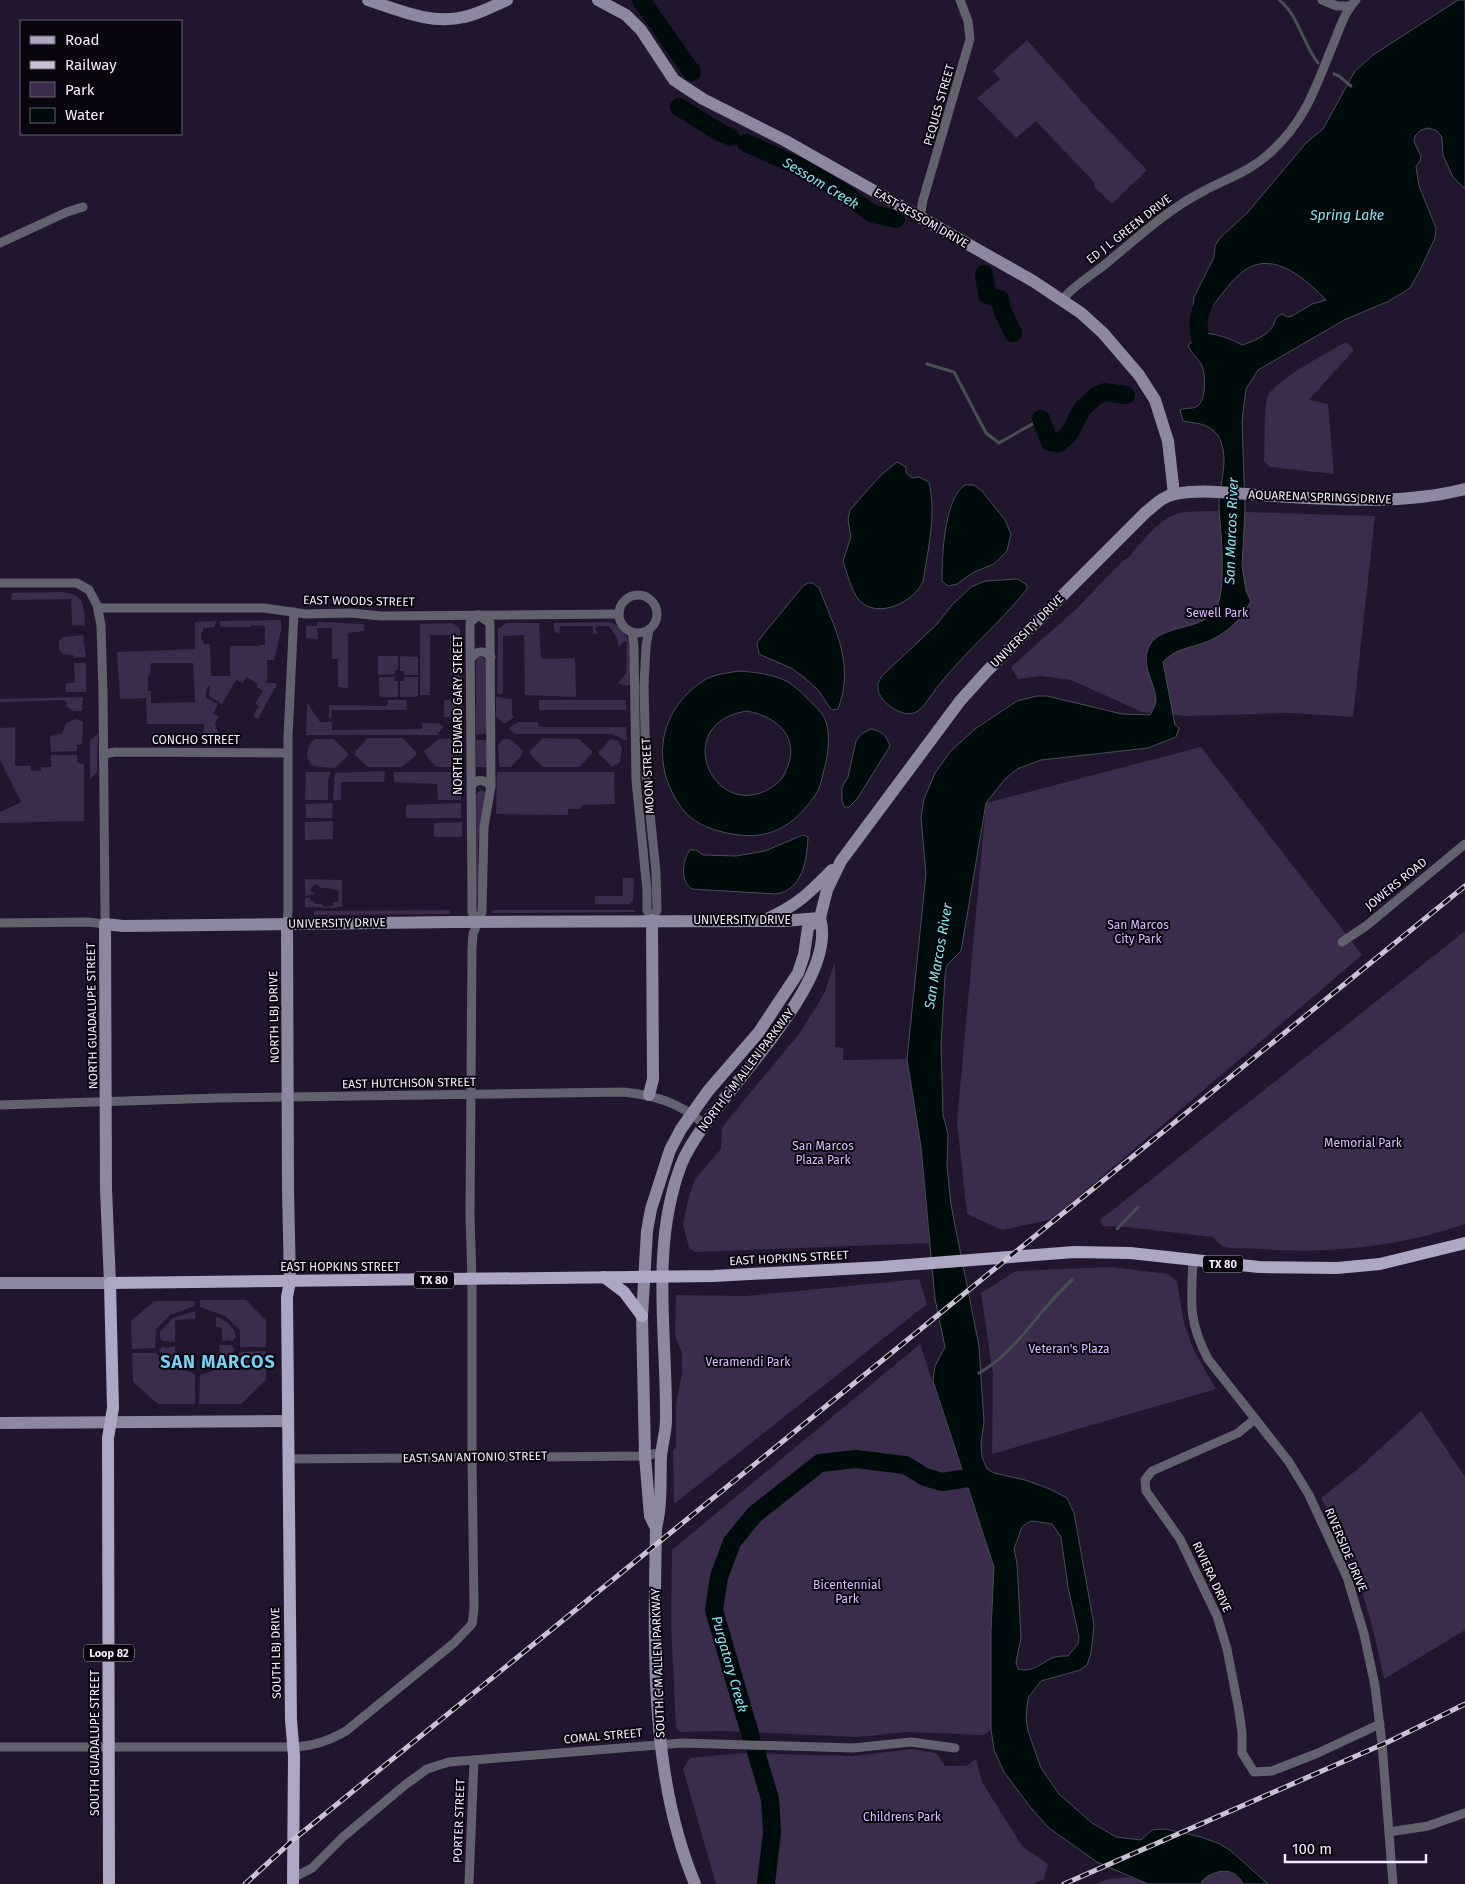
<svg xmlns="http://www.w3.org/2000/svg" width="1465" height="1884" font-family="'Fira Sans',sans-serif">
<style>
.green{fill:#3a2c4a;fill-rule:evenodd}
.water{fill:#000b0b;stroke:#494e53;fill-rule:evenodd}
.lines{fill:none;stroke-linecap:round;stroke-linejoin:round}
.stream{stroke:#494e53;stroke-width:3}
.river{stroke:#000b0b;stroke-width:18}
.street{stroke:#64616f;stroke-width:9}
.secondary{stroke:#8d889f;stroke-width:12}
.primary{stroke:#ada7c3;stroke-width:12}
.rail-casing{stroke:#cac1d4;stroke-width:5}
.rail{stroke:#09050f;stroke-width:3;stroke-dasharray:9;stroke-linecap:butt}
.labels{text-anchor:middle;stroke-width:4;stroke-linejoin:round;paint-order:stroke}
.shield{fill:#09050f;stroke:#ada6b5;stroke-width:1}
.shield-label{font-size:11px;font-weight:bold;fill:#f3ebfc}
.street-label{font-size:12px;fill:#f3ebfc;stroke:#09050f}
.park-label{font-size:12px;fill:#dabdfd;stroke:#09050f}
.water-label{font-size:14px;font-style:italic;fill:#83e6e5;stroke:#09050f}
.district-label{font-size:18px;font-weight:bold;letter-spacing:1px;fill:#74d0f3;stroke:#09050f}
</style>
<rect width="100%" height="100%" fill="#22162f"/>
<g class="green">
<polygon points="1027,40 1092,113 1147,170 1112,204 1094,187 1094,182 1036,121 1016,138 977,98 1000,79 993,71"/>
<path d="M1346,342L1354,350L1309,400L1328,404L1334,474L1270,467L1264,461C1265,443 1264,414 1267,398C1271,382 1330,351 1346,342Z"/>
<path d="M1213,511L1375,516L1353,717L1291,713L1187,716L1142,712L1071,680L1041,676L1018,679L1011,667L1073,612L1123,561L1128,558C1143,541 1161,515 1185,512C1194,511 1204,511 1213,511Z"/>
<path d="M63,592C85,595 84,606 85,626L72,625L71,599L11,600L12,593Z"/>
<path d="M281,620V631L274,660H267V683H276V686L258,719L253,716L259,706L255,704L263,691L257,687L258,684L246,677L243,683L236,680L222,704L209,696L210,686H208L206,691V698L218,704L213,714L219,716L215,724L217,731L220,733L203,741L204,724H147L146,698L120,699L117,652L195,649V622L216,621L214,627L203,628V632H201V640H203L204,644H210L211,676H230V646H260L261,645H265V626L251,625L250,627H223L220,626V621ZM151,663H193L195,702L151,703V691H148V676L150,675Z"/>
<polygon points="317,622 364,624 364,631 348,633 348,688 338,687 338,659 332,659 332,628 317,628 318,639 306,638 306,626 317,626"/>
<path d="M609,622C636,629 630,664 630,685L627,686L618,683L626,673L627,642L625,641L618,647V640L609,626H599L595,628L598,634H593V626H560L559,634L554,631V623Z"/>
<polygon points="453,623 460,629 462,694 451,693 450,635 430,635 430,695 420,695 420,624"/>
<polygon points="539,623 541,659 575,658 576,697 525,695 524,635 503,636 503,694 497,694 498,629 506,623"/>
<polygon points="83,635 86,657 74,658 73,655 63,654 59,650 59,641 63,637"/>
<polygon points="378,656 398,656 398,670 395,670 395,674 378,675"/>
<polygon points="400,656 418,657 418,675 404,675 404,671 400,671"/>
<polygon points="478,657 482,657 486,660 486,734 476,734 476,659"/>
<polygon points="74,663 86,663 86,692 66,692 66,683 75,683"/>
<polygon points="379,677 394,677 395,681 398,681 398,697 382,697 379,695"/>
<polygon points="404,677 418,677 418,695 416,697 400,697 400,681 404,681"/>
<polygon points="83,697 82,711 74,711 67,707 66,701 64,700 0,702 0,699"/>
<polygon points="451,697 462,697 462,718 444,717 444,700 450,700"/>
<polygon points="496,697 512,699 512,715 514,717 505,724 496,717"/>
<polygon points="388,700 406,700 407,710 332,710 331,719 329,719 329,705 387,706"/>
<rect x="539" y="700" width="87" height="10"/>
<polygon points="307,704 308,704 320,722 332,722 332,730 422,729 422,723 438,723 444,726 437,735 306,735"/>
<polygon points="76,719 83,722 82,744 77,745 77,751 51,752 50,736 62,734 66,723"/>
<polygon points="518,722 538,722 538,727 626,727 627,741 612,734 514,734 509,728"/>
<polygon points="15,727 15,766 31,766 31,770 41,771 41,767 51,767 51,755 77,755 77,763 84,764 84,821 0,823 0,812 21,802 0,760 0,728"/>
<polygon points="98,734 97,773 90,779 90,740"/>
<polygon points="368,738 403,738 416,752 416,755 402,767 368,767 355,755 355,752"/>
<polygon points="543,738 579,739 592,751 592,754 579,767 543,767 530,754 530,751"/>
<path d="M315,739H334L347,752L348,755L335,768L313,766C304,759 306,746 315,739Z"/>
<path d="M439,739C444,739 451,738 456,739C466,742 462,762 456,767H436L425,754L424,751Z"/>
<polygon points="503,739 510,739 523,751 522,755 511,767 501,767 499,765 498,745"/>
<polygon points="611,739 618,741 622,748 620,762 612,767 599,754 599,751"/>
<polygon points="476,740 486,740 487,767 476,767"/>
<polygon points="1201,747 1362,955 1052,1219 1002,1230 967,1214 957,1122 986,803"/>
<polygon points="385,771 384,782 341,782 341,800 333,800 335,773"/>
<polygon points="306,772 331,772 328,780 328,800 305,800"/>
<polygon points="394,772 461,772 461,800 438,800 437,784 394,782"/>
<polygon points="498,772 614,772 615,804 581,805 581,809 568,809 568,815 496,814 497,773"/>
<polygon points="481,790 485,792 485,797 478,842 479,895 476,895 476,794"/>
<polygon points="333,803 332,818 306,818 306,804"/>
<polygon points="461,803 461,818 406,818 406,805"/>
<polygon points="333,821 333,839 305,840 305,822"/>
<polygon points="462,822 462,837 434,837 434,823"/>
<polygon points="623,878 634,878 633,901 629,904 595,904 595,896 623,896"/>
<polygon points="305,879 342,880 342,907 331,908 305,907 305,898 310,898 310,901 314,901 315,904 322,904 325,907 333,906 333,902 338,902 339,891 328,888 321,888 315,884 310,890 315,894 305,896"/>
<polygon points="450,910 450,914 314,915 314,911"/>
<polygon points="493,910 635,910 635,912 491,913"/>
<path d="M1465,931V1224C1400,1247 1327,1254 1258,1249C1248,1248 1234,1249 1224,1247C1220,1245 1216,1240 1213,1237L1126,1227L1103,1226L1100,1220Z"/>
<polygon points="835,962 835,1047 843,1048 843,1060 907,1059 921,1147 929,1243 695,1252 689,1248 683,1224 689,1196 695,1179 721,1149 722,1128 727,1121 799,1034 824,994"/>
<polygon points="1111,1267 1168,1274 1177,1282 1184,1323 1194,1351 1216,1389 992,1454 993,1375 981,1293 1016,1271"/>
<polygon points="919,1279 927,1304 674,1504 673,1451 676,1447 676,1404 682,1373 682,1353 675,1336 676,1295 746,1296"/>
<polygon points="200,1300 246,1300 266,1320 266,1347 240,1347 240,1330 225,1316 200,1307"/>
<polygon points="154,1301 195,1301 195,1306 170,1315 156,1329 155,1348 132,1349 131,1321"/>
<polygon points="195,1311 195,1319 175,1320 175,1342 163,1341 160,1338 160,1332 173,1318"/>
<path d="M216,1317C225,1319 235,1327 236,1337L232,1341L228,1340L222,1341V1328L216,1327Z"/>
<polygon points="920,1344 994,1567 991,1630 991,1729 984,1735 906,1732 858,1737 722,1731 679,1732 676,1728 671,1624 672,1550"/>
<polygon points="219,1345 231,1345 235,1350 224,1362 200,1371 201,1365 206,1364 206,1359 220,1357"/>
<polygon points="163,1346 165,1348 175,1346 175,1357 190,1360 190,1365 195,1365 195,1370 170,1362 159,1350"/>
<polygon points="266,1351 266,1380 241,1404 199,1404 200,1375 227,1366 241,1352"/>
<polygon points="132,1353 156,1353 168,1364 195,1374 195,1404 158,1404 133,1382"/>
<path d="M1421,1411L1465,1477V1630L1384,1679C1371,1613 1354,1557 1321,1498L1359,1468Z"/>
<polygon points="912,1749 936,1753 945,1766 966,1766 976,1759 982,1782 1022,1846 1048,1864 1044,1879 1033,1884 716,1884 683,1769 690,1758 742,1753 853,1756"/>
<path d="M1219,1870C1229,1872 1238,1874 1243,1884H1096L1107,1879Z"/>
</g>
<g class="water">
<path d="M1458,0H1465V189L1453,177L1443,155L1442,137L1437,131L1429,128L1421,130L1415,136L1414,142L1421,156L1420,161L1416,167L1419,186L1436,228L1435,238L1419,272L1410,288L1389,301L1344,320L1258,370L1246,389L1242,421L1245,509L1242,566L1246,591L1251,601C1241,620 1228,632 1209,641C1192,648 1175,648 1163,662L1175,725L1179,728L1176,737L1148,748L1041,760L1017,769L1005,779L986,803L961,951L947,965L945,975L941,1045L943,1115L948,1134L947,1166L951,1205L979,1346L984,1422L981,1442L982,1457L987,1469L994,1473L1025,1480L1050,1489L1067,1498L1074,1513L1094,1625L1091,1653L1087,1665L1080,1670L1041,1681L1028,1698L1026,1718L1028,1731L1041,1768L1059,1794L1092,1823L1116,1837L1141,1840L1152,1830L1165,1829L1201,1837L1220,1844L1231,1851L1268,1884H1243C1235,1866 1214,1869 1202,1881V1884H1148L1097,1862L1049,1828L1031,1808L1004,1772L994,1750L991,1729V1630L994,1567L933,1381L935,1366L945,1347L935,1299L921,1147L907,1059L926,874L921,817L924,799L935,773L951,751L975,729L1017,701L1037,696H1047L1122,714L1150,715C1152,711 1156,705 1156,701C1156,684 1141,667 1148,649C1156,624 1199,632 1215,611C1227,593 1221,532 1219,509C1218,489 1227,469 1223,449C1222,444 1219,435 1215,432C1207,423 1193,423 1183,421L1180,410C1186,407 1194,410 1199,405C1206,398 1206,372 1201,364C1196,356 1192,355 1188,345C1194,341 1200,336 1206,334C1213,332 1236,341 1242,345C1252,342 1267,336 1273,326C1276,320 1275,317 1282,314L1287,317L1292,316L1312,304L1326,300C1307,280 1274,250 1245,270C1230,280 1221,298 1208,310L1193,306L1194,297L1214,257L1215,246L1219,239L1248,212L1306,143L1323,129L1355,71L1373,55ZM1032,1521L1052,1524L1061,1537L1068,1587L1079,1637L1078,1644L1068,1656C1063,1656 1056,1656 1052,1658C1040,1664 1032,1673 1018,1669L1016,1662L1021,1638L1017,1563L1014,1549L1022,1527L1027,1523Z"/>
<path d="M897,462L906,467V473L912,478L919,477L929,482C935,508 931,533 927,558C925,565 925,574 923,581C915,602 877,620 859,600C851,590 847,573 843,561L851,537L848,520L850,510L880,476Z"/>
<path d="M965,485H974L982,491L1005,520L1011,534L1007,551L994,564L974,572L957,584L948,586L942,581C942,556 944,499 965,485Z"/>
<path d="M1018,579L1027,585V589C1000,623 965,652 938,686C933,692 923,709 916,712C903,719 879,702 878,689C877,683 880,679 883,675L937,624L952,605L971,587L985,581Z"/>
<path d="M808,583H813L819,588C835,629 855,664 838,709L833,710L830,708L819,691L805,678L791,668L759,654L757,643L762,636L803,586Z"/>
<path d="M738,671C752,672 765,673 779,678C789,681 798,689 806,697C811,703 818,708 822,714C831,727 829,750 825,766C822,776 821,788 814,797C789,832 761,843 719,831C707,828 692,821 684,811C648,765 658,707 708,678C717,674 729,673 738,671ZM747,711C779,717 802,739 785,773C781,782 772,788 763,792C709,814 673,722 747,711Z"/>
<path d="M871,729C882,731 886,735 890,746L857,799L849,807H844L842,800V787L848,777L856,741L861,734Z"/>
<path d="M803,835L808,837C807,859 803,890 776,894L692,889C680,882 682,861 690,850H696L703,855L736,856L765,851Z"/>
</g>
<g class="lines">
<g class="stream">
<path d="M1279,0C1298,14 1303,44 1318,63"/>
<polyline points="1334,74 1339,76 1351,86"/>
<polyline points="927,364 954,372 986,433 999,443 1041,419"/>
<polyline points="1117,1229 1138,1207"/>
<path d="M979,1373C1018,1351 1039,1309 1072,1280"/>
</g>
<g class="river">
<polyline points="641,0 692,72"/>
<polyline points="679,107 721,133 731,137"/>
<polyline points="746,143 798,166 840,190 873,214 896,219"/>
<polyline points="984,274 987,295 1000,299 1002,310 1013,333"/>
<path d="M1211,358C1208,353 1204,349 1202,344C1194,324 1201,304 1213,287"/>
<polyline points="1041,419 1050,442 1059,443 1069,434 1082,409 1096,396 1105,392 1126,395"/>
<polyline points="751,1737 714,1610 719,1577 732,1542 755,1514 820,1463 855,1459 905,1465 925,1477 942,1482 975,1477"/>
<polyline points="756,1752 770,1799 772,1832 766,1884"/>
</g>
<g class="street">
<polyline points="1322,0 1337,6 1350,6"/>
<polyline points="920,217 923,200 970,39 968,21 960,0"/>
<polyline points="0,243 67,212 83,207"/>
<path d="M1062,300C1073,286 1089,277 1103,266C1134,241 1164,212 1200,193C1225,179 1250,172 1272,151C1306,119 1315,89 1332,47C1339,31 1344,12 1356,0"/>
<polyline points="0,583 77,583 89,590 97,605 101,625 103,694 105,911 105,924 88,922 0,923"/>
<circle cx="638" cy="614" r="19"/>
<polyline points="99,608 264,608 306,614 351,613 381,616 619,614"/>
<polyline points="649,630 646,646 644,686 646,774 656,872 657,910 652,920"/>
<polyline points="632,632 634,646 636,780 647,890 647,910 652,920"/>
<path d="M471,658C478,650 483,650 491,657"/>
<polyline points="104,754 115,752 288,753"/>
<path d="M471,787C476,778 484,779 491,786"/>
<polyline points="477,922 472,912 472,901 470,625 470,623 478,615"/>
<polyline points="287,923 288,911 288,737 294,612"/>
<polyline points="1342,942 1366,926 1465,844"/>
<path d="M0,1105L218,1098L623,1092C655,1095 680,1103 704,1124"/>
<path d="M1193,1261C1191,1304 1188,1320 1208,1359L1289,1462L1309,1495L1347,1577L1364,1634L1375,1686L1382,1744L1393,1884"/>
<polyline points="1255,1419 1238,1433 1152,1471 1145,1480 1146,1491 1180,1539 1217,1616 1227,1649 1239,1711 1242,1733 1242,1753 1254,1772 1272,1771 1318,1753 1380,1724"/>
<polyline points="288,1459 645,1456 662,1452"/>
<path d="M0,1747H293C314,1746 328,1741 346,1731L454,1643L472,1624L474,1609L472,1458V1279L470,1216L472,948L473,934L482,912L484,827L491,786L490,625V623L478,615"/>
<polyline points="1389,1832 1428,1826 1465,1813"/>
<polyline points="293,1878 312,1868 343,1837 405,1785 427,1769 449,1762 682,1743 853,1748 911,1742 955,1748"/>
<polyline points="469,1884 474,1760"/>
</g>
<g class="secondary">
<path d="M368,0C398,10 432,25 464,17C479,14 493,6 507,0"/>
<polyline points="598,0 626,15 641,30 674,80 703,99 784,140 1033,281 1081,313 1103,333 1139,375 1155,400 1168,441 1174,494"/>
<path d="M820,918L827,890L841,861L960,701L987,671L1146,512C1155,505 1163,496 1175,494C1202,489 1232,493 1259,495C1328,499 1398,506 1465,489"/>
<path d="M767,919C798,905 809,893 832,870"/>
<polyline points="287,923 288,1190 290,1281"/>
<polyline points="649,1095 653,1079 652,920"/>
<polyline points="0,1283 110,1283 106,1189 105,924 123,926 455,922 783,921 820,918"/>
<polyline points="0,1423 287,1421"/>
<polyline points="656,1528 650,1516 645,1456 642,1316 647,1231 651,1209 670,1150 681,1129 708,1091 759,1032 798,973 804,955 808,927 820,918"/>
<path d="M695,1884C649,1774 654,1645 656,1528C662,1505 660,1481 661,1457C662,1444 666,1432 666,1420C667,1335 650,1247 681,1165C706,1101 841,987 820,918"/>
</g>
<g class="primary">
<polyline points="604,1277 624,1292 642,1316"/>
<polyline points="290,1281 287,1297 291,1720 294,1756 293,1884"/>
<polyline points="109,1884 108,1438 113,1408 110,1283 714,1276 882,1267 1074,1252 1130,1253 1259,1267 1337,1268 1380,1264 1465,1243"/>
</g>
<g class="rail-casing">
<g id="rail">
<polyline points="245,1884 293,1840 1465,886"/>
<polyline points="1064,1884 1388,1742 1465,1704"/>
</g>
</g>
<use href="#rail" class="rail"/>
</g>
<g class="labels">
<g class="shield">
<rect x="1203" y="1255.5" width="40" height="17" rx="4"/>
<rect x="414" y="1271.5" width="40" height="17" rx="4"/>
<rect x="84" y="1644.5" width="50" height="17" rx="4"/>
</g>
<g class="shield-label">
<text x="1223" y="1268">TX 80</text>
<text x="434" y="1284">TX 80</text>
<text x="109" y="1657">Loop 82</text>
</g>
<g class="street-label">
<text transform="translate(939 105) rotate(-74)" y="4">PEQUES STREET</text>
<text transform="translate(921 218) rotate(30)" y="4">EAST SESSOM DRIVE</text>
<text transform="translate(1129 229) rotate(-38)" y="4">ED J L GREEN DRIVE</text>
<text transform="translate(1320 497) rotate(2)" y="4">AQUARENA SPRINGS DRIVE</text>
<text transform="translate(359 601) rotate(1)" y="4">EAST WOODS STREET</text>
<text transform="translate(1027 631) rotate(-45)" y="4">UNIVERSITY DRIVE</text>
<text transform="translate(458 715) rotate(-90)" y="4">NORTH EDWARD GARY STREET</text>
<text x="196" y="744">CONCHO STREET</text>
<text transform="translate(648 776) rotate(-93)" y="4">MOON STREET</text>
<text transform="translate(1396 884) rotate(-39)" y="4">JOWERS ROAD</text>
<text x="742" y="924">UNIVERSITY DRIVE</text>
<text transform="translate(337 923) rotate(-1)" y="4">UNIVERSITY DRIVE</text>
<text transform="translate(92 1016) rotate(-91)" y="4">NORTH GUADALUPE STREET</text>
<text transform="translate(274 1017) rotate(-91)" y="4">NORTH LBJ DRIVE</text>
<text transform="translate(746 1070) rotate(-53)" y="4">NORTH C M ALLEN PARKWAY</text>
<text transform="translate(409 1083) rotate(-1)" y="4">EAST HUTCHISON STREET</text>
<text transform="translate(789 1258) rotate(-3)" y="4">EAST HOPKINS STREET</text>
<text x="340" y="1271">EAST HOPKINS STREET</text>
<text transform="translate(475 1457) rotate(-1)" y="4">EAST SAN ANTONIO STREET</text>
<text transform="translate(1346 1550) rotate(67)" y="4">RIVERSIDE DRIVE</text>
<text transform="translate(1212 1577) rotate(65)" y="4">RIVIERA DRIVE</text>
<text transform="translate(276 1653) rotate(-91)" y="4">SOUTH LBJ DRIVE</text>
<text transform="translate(658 1663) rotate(-92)" y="4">SOUTH C M ALLEN PARKWAY</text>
<text transform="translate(603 1736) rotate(-5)" y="4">COMAL STREET</text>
<text transform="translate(95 1743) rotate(-90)" y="4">SOUTH GUADALUPE STREET</text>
<text transform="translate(459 1821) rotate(-88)" y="4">PORTER STREET</text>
</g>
<g class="park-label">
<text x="1217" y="617">Sewell Park</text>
<text x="1138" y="929">San Marcos<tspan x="1138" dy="14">City Park</tspan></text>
<text x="1363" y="1147">Memorial Park</text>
<text x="823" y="1150">San Marcos<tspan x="823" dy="14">Plaza Park</tspan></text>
<text x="1069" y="1353">Veteran's Plaza</text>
<text x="748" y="1366">Veramendi Park</text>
<text x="847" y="1589">Bicentennial<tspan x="847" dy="14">Park</tspan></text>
<text x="902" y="1821">Childrens Park</text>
</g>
<g class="water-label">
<text transform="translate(821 183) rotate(31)" y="5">Sessom Creek</text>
<text x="1347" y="220">Spring Lake</text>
<text transform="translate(1231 531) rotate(-88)" y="5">San Marcos River</text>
<text transform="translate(938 956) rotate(-80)" y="5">San Marcos River</text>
<text transform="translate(730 1664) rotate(74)" y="5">Purgatory Creek</text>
</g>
<g class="district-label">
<text x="218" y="1368">SAN MARCOS</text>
</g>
</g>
<rect x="20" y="20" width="162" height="115" fill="#09050f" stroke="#67616e"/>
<rect x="30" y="36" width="25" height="8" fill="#ada7c3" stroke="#67616e"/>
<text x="65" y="45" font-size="15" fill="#f3ebfc">Road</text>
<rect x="30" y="61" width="25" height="8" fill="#cac1d4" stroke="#67616e"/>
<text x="65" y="70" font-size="15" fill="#f3ebfc">Railway</text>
<rect x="30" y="82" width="25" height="15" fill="#3a2c4a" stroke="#67616e"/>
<text x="65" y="95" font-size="15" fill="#f3ebfc">Park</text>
<rect x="30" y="108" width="25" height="15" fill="#000b0b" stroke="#67616e"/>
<text x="65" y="120" font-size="15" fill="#f3ebfc">Water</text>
<path d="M1285 1854v8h141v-8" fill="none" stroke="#f3ebfc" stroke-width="2.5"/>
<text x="1292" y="1854" font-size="15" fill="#f3ebfc" stroke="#09050f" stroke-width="4" paint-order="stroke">100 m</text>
</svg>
